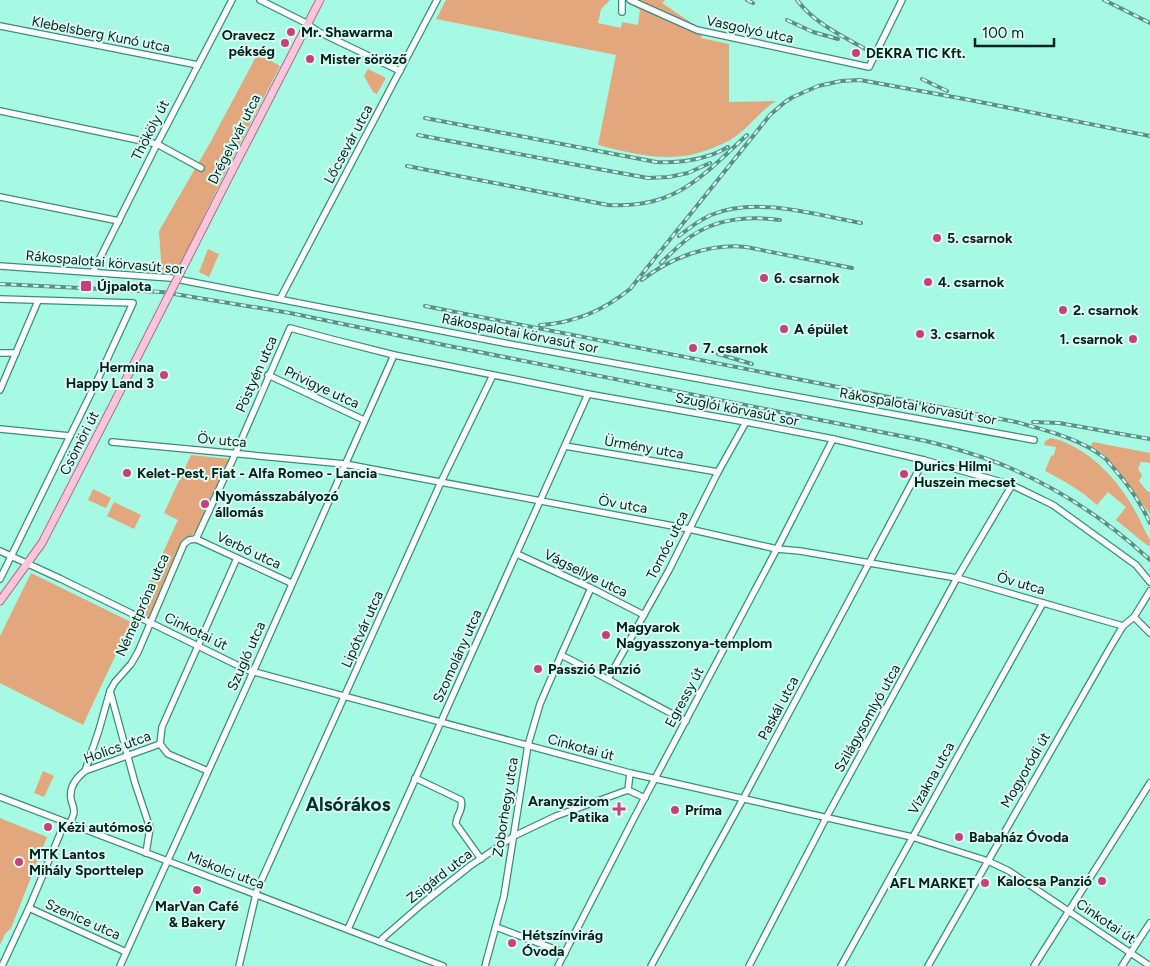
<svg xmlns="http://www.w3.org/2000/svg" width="1150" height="966" font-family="Figtree,sans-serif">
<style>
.green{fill:#e2a77c}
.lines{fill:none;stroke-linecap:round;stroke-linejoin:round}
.minor-casing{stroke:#398d7b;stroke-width:8}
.major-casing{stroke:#a47287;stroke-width:9}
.minor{stroke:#fff;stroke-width:5.5}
.major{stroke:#fec4da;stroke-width:7}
.rail-casing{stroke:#579384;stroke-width:4}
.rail{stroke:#dcfcf3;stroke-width:2;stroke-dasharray:5.5;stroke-linecap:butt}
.major-bridge-casing{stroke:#a47287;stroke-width:9;stroke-linecap:butt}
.major-bridge{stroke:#fec4da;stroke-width:7}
.poi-dot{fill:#c7407d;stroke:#dcfcf3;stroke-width:2}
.labels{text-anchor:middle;stroke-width:4;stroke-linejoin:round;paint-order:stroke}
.street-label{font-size:14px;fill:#00221b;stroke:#dcfcf3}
.poi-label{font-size:14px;font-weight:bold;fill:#00221b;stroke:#dcfcf3;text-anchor:start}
.district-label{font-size:19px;font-weight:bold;fill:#03342b;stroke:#dcfcf3}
</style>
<rect width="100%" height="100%" fill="#a6fae4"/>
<g class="green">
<path d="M446,0H610L601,9L598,23L621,28L622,22L638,25L640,10L624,0H665L662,3L696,26L703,28L701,38L729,44V102L776,101C760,111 750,126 736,136C730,141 722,144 715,147C674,165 639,155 598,145L616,55L436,19Z"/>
<path d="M258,53L280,66C244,136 208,204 176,276L162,275L159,231L210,143Z"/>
<polygon points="368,69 386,78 377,94 373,92 364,76"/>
<polygon points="208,249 219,254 209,277 199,272"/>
<path d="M1051,438C1063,440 1073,446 1083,452C1105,467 1121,486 1134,509C1140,519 1144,530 1150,540V545L1148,546L1116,520L1126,507L1108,492L1097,505C1082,491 1063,480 1045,471L1051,456L1054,455L1056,447L1044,445L1045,441Z"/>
<polygon points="1093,442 1150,453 1150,463 1141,462 1138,469 1142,475 1139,481 1147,491 1150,492 1150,514 1123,478 1101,452 1090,447"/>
<polygon points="191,455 229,459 197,529 192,535 182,543 149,617 147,618 138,613 137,609 178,520 164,513"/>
<polygon points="93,489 111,498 106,508 88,500"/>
<polygon points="114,502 141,515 134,529 107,516"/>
<polygon points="31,573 131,622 83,725 0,683 0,636"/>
<polygon points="43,771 54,776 44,797 34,793"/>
<polygon points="0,818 47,837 11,928 5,934 0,945"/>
</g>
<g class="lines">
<g class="minor-casing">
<g id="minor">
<polyline points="260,0 304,22 319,32 400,71"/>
<polyline points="622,0 622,12"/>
<polyline points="630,0 697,30 869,67 902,0"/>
<polyline points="0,26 198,65"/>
<polyline points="0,111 157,144 201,168"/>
<polyline points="0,197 119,221"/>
<polyline points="0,266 171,278 504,343 1034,440"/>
<polyline points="93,272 157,144 232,0"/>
<polyline points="0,299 133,303 97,381 0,579"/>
<polyline points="280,299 437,0"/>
<polyline points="0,353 16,353"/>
<polyline points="268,375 364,420"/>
<polyline points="0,390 38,301"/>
<polyline points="0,429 70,436"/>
<polyline points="112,442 345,464 689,529 777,549 800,551 957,578 1123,626"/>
<polyline points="565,446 718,472"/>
<polyline points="196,539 233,459 290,328 335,340 394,355 588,394 746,422 833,439 924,460 1012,485 1053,505 1136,565 1150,582"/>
<polyline points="196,539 291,583"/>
<polyline points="0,551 61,579 247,670 630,773 912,837 988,861 1009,871 1150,966"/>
<polyline points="517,554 591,588 644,615"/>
<polyline points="1134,617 1150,633"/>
<path d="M561,655C603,676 643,699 686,721"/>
<polyline points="608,679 669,570 718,472 746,422"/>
<polyline points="110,691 135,783 150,828 146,853"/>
<polyline points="160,744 162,727 237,558"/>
<polyline points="160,744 168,754 208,771"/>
<polyline points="85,771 99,730 110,691 115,682 131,664 138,652 184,544 189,540 196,539"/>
<polyline points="630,773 628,790 645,798"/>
<path d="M415,778L461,800C464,810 456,815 456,824L481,859"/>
<polyline points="0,797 443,966"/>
<path d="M70,824C71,820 74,815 74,812C74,807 72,804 71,799C69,787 76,778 85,771L160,744"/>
<polyline points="29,908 126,952"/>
<polyline points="496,927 565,953"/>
<polyline points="348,929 588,394"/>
<polyline points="380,942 383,938 422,904 470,866 514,836 556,816 628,790"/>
<polyline points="2,966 29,908 65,822"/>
<polyline points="120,966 253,672 394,355"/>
<polyline points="239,966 257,890 441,482 493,375"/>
<polyline points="485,966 504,896 528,745 540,704 561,655 591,588"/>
<polyline points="558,966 634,818 781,541 833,439"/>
<polyline points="651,966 743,799 924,460"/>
<polyline points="749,966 826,818 957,578 1012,485"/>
<polyline points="841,966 1043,603"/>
<polyline points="928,966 1111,646 1123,626 1134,617 1150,591"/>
<polyline points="1034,966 1150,783"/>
<polyline points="1122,966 1150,923"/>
</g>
</g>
<g class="major-casing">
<g id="major">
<polyline points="231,173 320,0"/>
<polyline points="0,601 42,543 114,403"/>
</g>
</g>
<use href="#minor" class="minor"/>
<use href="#major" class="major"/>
<g class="rail-casing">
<g id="rail">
<polyline points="747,0 753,3"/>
<path d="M797,0C816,25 843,36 869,51"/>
<polyline points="1104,0 1150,23"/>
<polyline points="787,20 813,32 838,39"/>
<polyline points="922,79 947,91"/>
<path d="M425,118L656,162C681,163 706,160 728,147"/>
<polyline points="418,135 593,168 648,178 669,177 688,173 710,163"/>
<path d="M407,166L608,205C676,209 701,177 747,135"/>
<path d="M679,236C689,228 700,220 711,215C757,196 815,215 861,223"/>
<path d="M661,263C670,254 679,245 690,237C717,218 748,216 780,220"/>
<path d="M642,280C670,258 709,243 746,247L852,268"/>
<path d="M0,284L162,292L290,313L449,346L926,441C954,448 983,456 1010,468C1061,490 1109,522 1150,560"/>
<path d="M425,306L1016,422C1045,430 1082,439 1106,459C1109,463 1113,467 1116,471C1130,487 1141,504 1150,523"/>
<path d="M540,325C575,323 603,311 630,289L770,115L785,102L793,97L818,86L841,81L860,80L970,100L1150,136"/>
<polyline points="718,354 752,364"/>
<polyline points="1033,422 1059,423 1150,439"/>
</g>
</g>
<use href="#rail" class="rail"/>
<g class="major-bridge-casing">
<polyline id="major-bridge" points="114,403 231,173"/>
</g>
<use href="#major-bridge" class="major-bridge"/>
</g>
<g class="poi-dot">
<circle cx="291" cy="32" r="5"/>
<circle cx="285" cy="43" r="5"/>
<circle cx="856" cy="53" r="5"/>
<circle cx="310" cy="59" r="5"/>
<circle cx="937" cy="238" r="5"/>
<circle cx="764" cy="278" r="5"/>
<circle cx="928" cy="282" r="5"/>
<rect x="80" y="280" width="12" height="12" rx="2.5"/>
<circle cx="1063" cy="310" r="5"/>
<circle cx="784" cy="329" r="5"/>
<circle cx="920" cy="334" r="5"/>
<circle cx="1133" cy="339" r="5"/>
<circle cx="693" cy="348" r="5"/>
<circle cx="164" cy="375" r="5"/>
<circle cx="127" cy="473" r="5"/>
<circle cx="904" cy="474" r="5"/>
<circle cx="205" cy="504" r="5"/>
<circle cx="606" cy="635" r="5"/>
<circle cx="538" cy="669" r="5"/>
<path d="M616.5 801.5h5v5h5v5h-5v5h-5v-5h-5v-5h5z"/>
<circle cx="675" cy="810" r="5"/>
<circle cx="48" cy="827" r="5"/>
<circle cx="959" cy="837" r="5"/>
<circle cx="19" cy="862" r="5"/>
<circle cx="1102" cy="881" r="5"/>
<circle cx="985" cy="883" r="5"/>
<circle cx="197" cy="890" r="5"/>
<circle cx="512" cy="943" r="5"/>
</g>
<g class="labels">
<g class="street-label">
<text transform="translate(750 29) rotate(12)" y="5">Vasgolyó utca</text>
<text transform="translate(101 34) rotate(11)" y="5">Klebelsberg Kunó utca</text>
<text transform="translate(150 130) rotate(-63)" y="5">Thököly út</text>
<text transform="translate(234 139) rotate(-63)" y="5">Drégelyvár utca</text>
<text transform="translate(348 144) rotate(-62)" y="5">Lőcsevár utca</text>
<text transform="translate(105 262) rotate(5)" y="5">Rákospalotai körvasút sor</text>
<text transform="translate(520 333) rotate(11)" y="5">Rákospalotai körvasút sor</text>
<text transform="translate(256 374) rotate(-66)" y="5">Pöstyén utca</text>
<text transform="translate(322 387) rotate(25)" y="5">Privigye utca</text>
<text transform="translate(918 406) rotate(10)" y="5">Rákospalotai körvasút sor</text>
<text transform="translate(737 409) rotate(11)" y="5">Szuglói körvasút sor</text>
<text transform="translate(222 440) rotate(5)" y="5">Öv utca</text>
<text transform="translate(79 443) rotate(-63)" y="5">Csömöri út</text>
<text transform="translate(644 447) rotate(10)" y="5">Ürmény utca</text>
<text transform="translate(623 504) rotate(10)" y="5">Öv utca</text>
<text transform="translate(667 545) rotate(-63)" y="5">Tornóc utca</text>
<text transform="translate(249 550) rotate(25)" y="5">Verbó utca</text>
<text transform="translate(586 573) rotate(26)" y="5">Vágsellye utca</text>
<text transform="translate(1021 583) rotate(16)" y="5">Öv utca</text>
<text transform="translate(142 605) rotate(-66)" y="5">Németpróna utca</text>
<text transform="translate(362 629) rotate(-66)" y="5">Lipótvár utca</text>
<text transform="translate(196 631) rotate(26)" y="5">Cinkotai út</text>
<text transform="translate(246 656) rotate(-66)" y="5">Szugló utca</text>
<text transform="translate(457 656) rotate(-66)" y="5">Szomolány utca</text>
<text transform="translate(684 697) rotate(-62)" y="5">Egressy út</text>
<text transform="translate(778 708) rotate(-62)" y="5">Paskál utca</text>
<text transform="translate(867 718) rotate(-61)" y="5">Szilágysomlyó utca</text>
<text transform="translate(117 747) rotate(-20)" y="5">Holics utca</text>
<text transform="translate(581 747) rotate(15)" y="5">Cinkotai út</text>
<text transform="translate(1025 770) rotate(-60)" y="5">Mogyoródi út</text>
<text transform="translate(931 778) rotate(-61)" y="5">Vízakna utca</text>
<text transform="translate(505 807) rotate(-81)" y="5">Zoborhegy utca</text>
<text transform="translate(226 870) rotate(21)" y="5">Miskolci utca</text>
<text transform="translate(439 876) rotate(-38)" y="5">Zsigárd utca</text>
<text transform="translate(83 919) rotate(24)" y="5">Szenice utca</text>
<text transform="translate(1106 921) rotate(34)" y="5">Cinkotai út</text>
</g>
<g class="poi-label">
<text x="301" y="37">Mr. Shawarma</text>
<text x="275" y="40" text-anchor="end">Oravecz<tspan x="275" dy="16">pékség</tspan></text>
<text x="866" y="58">DEKRA TIC Kft.</text>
<text x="320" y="64">Mister söröző</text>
<text x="947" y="243">5. csarnok</text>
<text x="774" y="283">6. csarnok</text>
<text x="938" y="287">4. csarnok</text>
<text x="97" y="291">Újpalota</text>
<text x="1073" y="315">2. csarnok</text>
<text x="794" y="334">A épület</text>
<text x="930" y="339">3. csarnok</text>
<text x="1123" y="344" text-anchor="end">1. csarnok</text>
<text x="703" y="353">7. csarnok</text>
<text x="154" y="372" text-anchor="end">Hermina<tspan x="154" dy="16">Happy Land 3</tspan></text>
<text x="914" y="471">Durics Hilmi<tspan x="914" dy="16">Huszein mecset</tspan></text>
<text x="137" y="478">Kelet-Pest, Fiat - Alfa Romeo - Lancia</text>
<text x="215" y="501">Nyomásszabályozó<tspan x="215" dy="16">állomás</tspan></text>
<text x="616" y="632">Magyarok<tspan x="616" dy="16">Nagyasszonya-templom</tspan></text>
<text x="548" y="674">Passzió Panzió</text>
<text x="609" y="806" text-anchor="end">Aranyszirom<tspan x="609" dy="16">Patika</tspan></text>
<text x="685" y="815">Príma</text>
<text x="58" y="832">Kézi autómosó</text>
<text x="969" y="842">Babaház Óvoda</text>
<text x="29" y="859">MTK Lantos<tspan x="29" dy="16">Mihály Sporttelep</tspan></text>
<text x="1092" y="886" text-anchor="end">Kalocsa Panzió</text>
<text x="975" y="888" text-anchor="end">AFL MARKET</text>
<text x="197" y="911" text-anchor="middle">MarVan Café<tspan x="197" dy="16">&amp; Bakery</tspan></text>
<text x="522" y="940">Hétszínvirág<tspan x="522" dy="16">Óvoda</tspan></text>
</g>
<g class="district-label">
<text x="348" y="811">Alsórákos</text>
</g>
</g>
<path d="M975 38v8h79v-8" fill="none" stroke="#00221b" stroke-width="2.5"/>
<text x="982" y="38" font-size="15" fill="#00221b" stroke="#dcfcf3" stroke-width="4" paint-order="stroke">100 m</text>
</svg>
